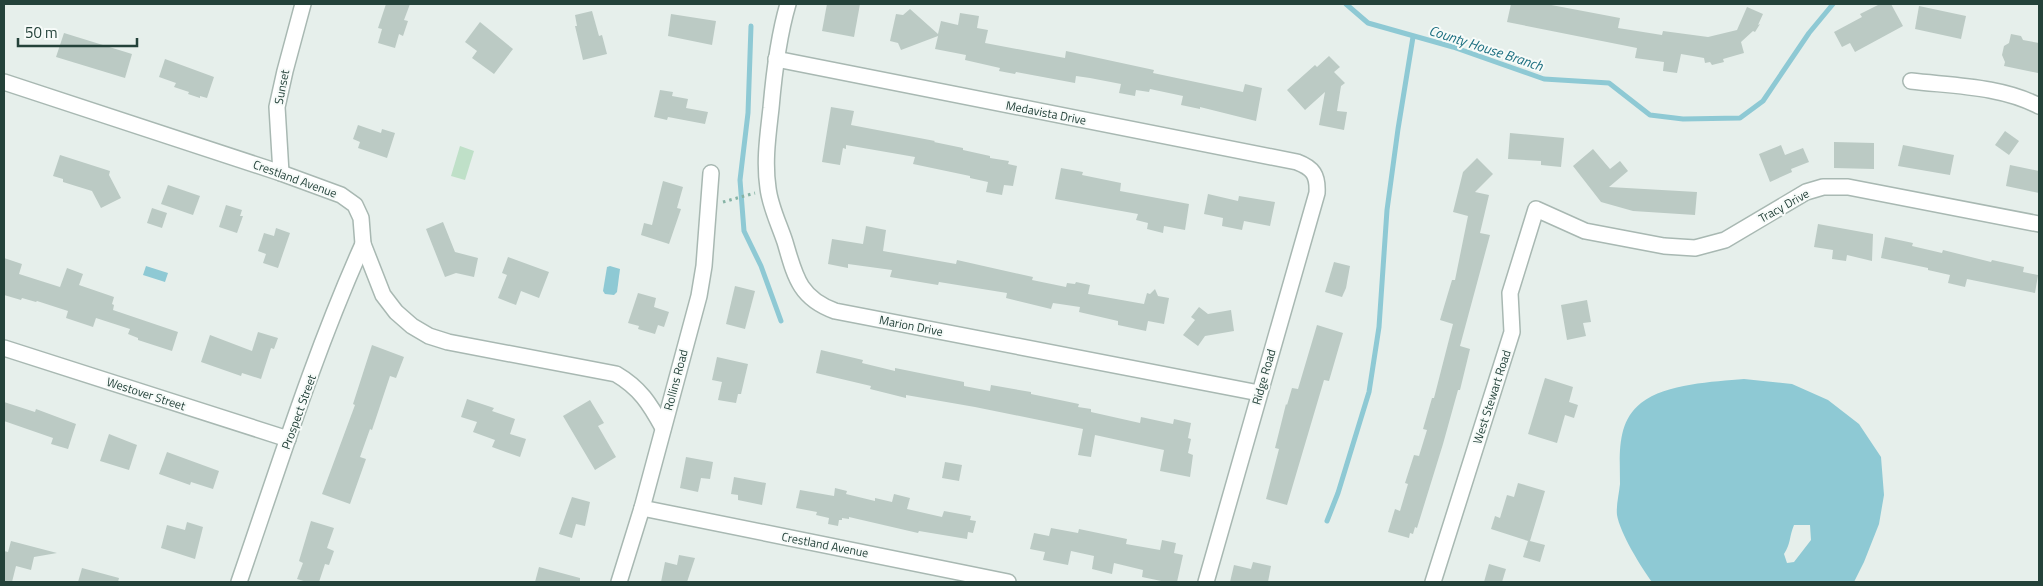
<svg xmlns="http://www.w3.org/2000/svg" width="2043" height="586" font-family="'Titillium Web',sans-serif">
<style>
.green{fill:#bfe0c8}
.water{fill:#8ec9d4;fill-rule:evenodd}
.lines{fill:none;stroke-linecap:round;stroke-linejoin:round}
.stream{stroke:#8ec9d4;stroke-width:5}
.building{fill:#bbcac4}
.street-casing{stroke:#a8b8b2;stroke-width:18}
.path{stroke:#86b3a5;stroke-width:3;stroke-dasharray:2.5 4;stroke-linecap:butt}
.street{stroke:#fff;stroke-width:15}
.labels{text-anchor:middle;stroke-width:4;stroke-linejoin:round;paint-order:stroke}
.street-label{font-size:12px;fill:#24423a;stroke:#f7fbf9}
.water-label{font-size:14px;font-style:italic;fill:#1c6f80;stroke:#f7fbf9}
</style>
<rect width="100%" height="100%" fill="#e6efeb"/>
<polygon class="green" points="460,146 474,151 465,180 451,176"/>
<g class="water">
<polygon points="146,266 168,273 165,282 143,275"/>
<polygon points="610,266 620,269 617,292 614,295 605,294 603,291 607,267"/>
<path d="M1744,379L1792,384L1828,400L1859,424L1881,457L1884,495L1879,524L1864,562L1854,582H1652C1641,567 1620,533 1617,515C1616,505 1619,494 1620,484C1620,455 1616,423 1641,403C1667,383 1713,382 1744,379ZM1794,525H1810L1811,540L1794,562L1787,563L1784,554C1791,543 1789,537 1794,525Z"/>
</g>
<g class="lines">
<g class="stream">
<polyline points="1346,4 1368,23 1453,47 1544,79 1609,83 1650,115 1683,119 1740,118 1763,101 1809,33 1833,4"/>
<polyline points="751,26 748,113 740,180 744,231 761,266 781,321"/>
<polyline points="1327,521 1338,493 1369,392 1379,327 1387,210 1398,129 1413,37"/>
</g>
</g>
<g class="building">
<polygon points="386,4 410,4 404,20 408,21 403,36 399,34 395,48 378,43 382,29 378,28"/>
<polygon points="827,4 860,4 854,37 822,31"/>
<polygon points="1511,4 1546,4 1620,18 1618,28 1662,35 1663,31 1708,37 1737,30 1747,7 1763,14 1758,25 1760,24 1755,32 1753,31 1741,42 1744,53 1723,59 1724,62 1712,65 1710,62 1705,63 1704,58 1681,54 1677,73 1663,71 1664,62 1635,58 1637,48 1507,22"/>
<polygon points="1880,4 1891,4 1903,26 1855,52 1850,43 1842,47 1834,32 1862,17 1860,14"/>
<polygon points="1919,6 1966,16 1961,39 1915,29"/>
<polygon points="910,9 938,34 941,21 958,25 960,13 979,16 977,28 988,30 985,43 1065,58 1066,51 1154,70 1153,73 1243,92 1245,84 1262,88 1256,121 1200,107 1200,109 1181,105 1183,96 1150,89 1149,92 1136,90 1135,96 1119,93 1121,84 1090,78 1076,76 1075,83 1016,72 1015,74 999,71 1000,68 965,60 966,55 935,49 938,36 901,50 898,43 890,41 896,14 903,15"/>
<polygon points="592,11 599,36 602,35 607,54 583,60 575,26 577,26 575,15"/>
<polygon points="671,14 716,21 712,45 668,36"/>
<polygon points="480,22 513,49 494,74 472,58 477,51 465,42"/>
<polygon points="64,33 132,54 125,78 56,57"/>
<polygon points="2011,34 2021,36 2023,40 2039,43 2038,73 2004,66 2005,62 2002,55 2004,46 2009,43"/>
<polygon points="1329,56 1340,67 1334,72 1345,83 1341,86 1337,111 1347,112 1344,130 1319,125 1325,92 1305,110 1287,90 1315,65 1317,67"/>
<polygon points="165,59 214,77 207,98 200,96 200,98 188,94 189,92 174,87 176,83 159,77"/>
<polygon points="660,90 673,92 672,96 688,99 686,108 708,112 705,124 668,117 667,120 654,117"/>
<polygon points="831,107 854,111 851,125 935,141 934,142 963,148 963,150 990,156 990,158 1009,161 1008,164 1017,166 1013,186 1004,185 1002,195 986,192 988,182 970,178 970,176 913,164 915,157 846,145 846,149 843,148 840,165 822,162"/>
<polygon points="358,125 381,133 382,129 395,133 387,158 358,148 360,142 353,139"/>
<polygon points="2005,131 2019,141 2009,155 1995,145"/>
<polygon points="1510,133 1564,138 1561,167 1541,165 1541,161 1508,159"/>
<polygon points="1834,142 1874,143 1874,169 1834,168"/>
<polygon points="1781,145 1785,155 1803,148 1809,162 1791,169 1792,172 1770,182 1759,154"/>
<polygon points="1903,145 1954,155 1950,175 1898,166"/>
<polygon points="1593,149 1610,169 1620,161 1628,171 1609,187 1697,192 1695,215 1633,211 1601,202 1573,166"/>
<polygon points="60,155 110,171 109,175 121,198 101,208 92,191 63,182 63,179 53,176"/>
<polygon points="1477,158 1493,174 1475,192 1489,195 1480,233 1490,235 1460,346 1470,349 1460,390 1458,390 1443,444 1417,528 1415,527 1413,534 1410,533 1409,538 1388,532 1395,509 1400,511 1408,484 1405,483 1414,455 1419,456 1427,430 1423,429 1432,398 1434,398 1453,324 1440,320 1452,280 1455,280 1468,216 1453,212 1463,172"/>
<polygon points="2010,165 2039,171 2039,193 2006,186"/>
<polygon points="1061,168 1083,172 1082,175 1121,183 1120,191 1189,204 1185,230 1164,226 1163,233 1147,229 1148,223 1136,220 1138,214 1055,199"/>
<polygon points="663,181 683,187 677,208 681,209 669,244 641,235 644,223 652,225"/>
<polygon points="168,185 200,196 193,215 161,204"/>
<polygon points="1208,194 1238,201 1239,196 1275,202 1270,226 1244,221 1242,230 1222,226 1223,218 1204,214"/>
<polygon points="226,205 242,210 240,216 243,216 237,233 219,227"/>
<polygon points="152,208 167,213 162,228 147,223"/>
<polygon points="443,222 455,252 478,258 474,277 456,273 445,277 426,229"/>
<polygon points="1818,224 1873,234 1872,261 1847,255 1846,261 1832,259 1833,250 1814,247"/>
<polygon points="866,226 886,230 883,251 956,264 957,260 1033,277 1032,280 1066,287 1067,283 1075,284 1076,282 1090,285 1088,294 1144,304 1147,293 1150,294 1155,289 1158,296 1169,298 1164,324 1148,321 1146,331 1118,325 1118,321 1079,312 1080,307 1053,303 1051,309 1006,298 1007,293 939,282 938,285 890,277 892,270 848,264 848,268 828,264 832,239 863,244"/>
<polygon points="276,228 290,233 278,268 263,263 266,254 258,251 264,233 274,236"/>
<polygon points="1885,237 1913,243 1912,246 1942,253 1943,250 1991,262 1992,260 2024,267 2023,272 2038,275 2035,293 1967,279 1965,287 1948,283 1950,275 1928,270 1928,268 1881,258"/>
<polygon points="508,257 549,272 539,298 521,291 516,305 498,298 507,275 502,273"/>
<polygon points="4,258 22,264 19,274 60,287 67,268 83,274 79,285 114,297 112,304 114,305 113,310 178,332 172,351 138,340 138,338 128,334 130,329 96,318 93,327 66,318 68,311 37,301 36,302 22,298 21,300 4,295"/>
<polygon points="1334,262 1350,266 1346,288 1342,297 1325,292"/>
<polygon points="735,286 755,291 745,329 726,324"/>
<polygon points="638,293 656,298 654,307 669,312 664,327 658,325 655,334 638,329 639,326 628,323"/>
<polygon points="1587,300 1591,322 1583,323 1586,336 1567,340 1561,305"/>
<polygon points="1199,307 1208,314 1231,310 1234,331 1205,336 1198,346 1183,335 1195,320 1191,317"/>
<polygon points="1317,325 1343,333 1329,381 1324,380 1287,505 1266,499 1279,449 1275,448 1286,404 1287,405 1292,388 1298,389"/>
<polygon points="258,332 278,338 274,349 271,348 261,379 242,373 241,376 201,362 210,335 252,351"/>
<polygon points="372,345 404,357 396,378 390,376 372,430 370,429 360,457 366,459 350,504 322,494 355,405 353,404"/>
<polygon points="821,350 863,360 862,363 895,371 895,368 964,382 964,386 990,391 991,385 1031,392 1031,394 1079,404 1078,407 1091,409 1091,412 1140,423 1141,417 1173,424 1174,419 1191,423 1188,438 1191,439 1188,453 1193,455 1190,477 1160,471 1164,450 1095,435 1091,457 1078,455 1083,429 975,407 906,395 906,398 870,389 871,386 816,373"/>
<polygon points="717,357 748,364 741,394 738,394 736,403 718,400 722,382 712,380"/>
<polygon points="1545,378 1573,387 1569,402 1578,405 1574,418 1565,415 1557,443 1528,434"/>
<polygon points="467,399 494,408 492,411 515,419 510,434 526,439 520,457 492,447 495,440 473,432 477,422 461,417"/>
<polygon points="590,400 604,423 598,426 616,457 595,470 563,416"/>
<polygon points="4,402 35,412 36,409 76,424 68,449 51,444 53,438 4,421"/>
<polygon points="109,434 137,445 129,470 100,461"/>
<polygon points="167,452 219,471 213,489 191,482 190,485 159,474"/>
<polygon points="686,457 713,462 710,479 701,478 698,492 680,488"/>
<polygon points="945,462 962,465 959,481 942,478"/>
<polygon points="734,477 766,483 762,505 738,500 738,495 731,494"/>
<polygon points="1518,483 1545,491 1530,541 1545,545 1540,562 1523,557 1528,541 1491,529 1495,516 1500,518 1507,495 1514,497"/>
<polygon points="835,488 847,491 846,494 875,501 875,498 892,502 894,494 910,498 907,509 942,517 944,511 971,516 970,520 976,521 973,533 968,532 967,539 919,531 918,533 849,517 849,519 842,518 842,520 839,520 838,526 828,524 829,518 816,515 817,512 796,508 800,490 834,496"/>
<polygon points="572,497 590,502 585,526 576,524 572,538 559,534"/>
<polygon points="311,521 334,528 327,548 334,551 329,565 325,564 319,582 307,582 297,579 303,563 299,561"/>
<polygon points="187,522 203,527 195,559 161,548 167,525 185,530"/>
<polygon points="1051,528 1078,533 1079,529 1127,539 1126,544 1160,550 1162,540 1176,543 1174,553 1183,555 1177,582 1166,582 1142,577 1143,570 1114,563 1112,574 1092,569 1094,556 1071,551 1068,565 1043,560 1045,552 1030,549 1034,533 1049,536"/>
<polygon points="11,541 57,553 34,557 31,570 16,566 12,582 4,582 4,551 8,552"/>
<polygon points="679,555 695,558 687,582 661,582 665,562 677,565"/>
<polygon points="1253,562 1271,566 1268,582 1230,582 1234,565 1251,569"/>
<polygon points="1489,564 1506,569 1502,582 1484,582"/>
<polygon points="539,567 580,578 580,582 535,582"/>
<polygon points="82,568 119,578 118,582 78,582"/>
</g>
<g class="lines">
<g class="street-casing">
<g id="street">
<path d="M788,4C778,38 774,73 771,108C768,135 764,161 768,188C770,206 779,224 785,242C795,276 799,298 835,311L1259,393"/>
<path d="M776,59L1297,162C1313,168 1318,175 1317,193L1206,582"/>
<path d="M1911,81C1954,86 2001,86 2039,106"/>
<path d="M4,82L281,173L341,195L355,205L361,218L363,244L383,295L396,312L412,326L429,336L448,342L616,374C640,388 650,404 663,428"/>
<polyline points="281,173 277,107 285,71 303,4"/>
<polyline points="4,348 288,439"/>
<polyline points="642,508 1008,582"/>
<path d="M239,582C278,469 314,353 363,244"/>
<polyline points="619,582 642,508 699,296 704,266 711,173"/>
<polyline points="1433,582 1512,332 1510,293 1536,209 1585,231 1664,246 1695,248 1725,240 1806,192 1823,187 1848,187 2039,224"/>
</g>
</g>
<polyline class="path" points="723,202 755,193"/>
<use href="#street" class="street"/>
</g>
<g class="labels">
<g class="street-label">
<text transform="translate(282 87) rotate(-79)" y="4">Sunset</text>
<text transform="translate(1046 113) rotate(11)" y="4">Medavista Drive</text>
<text transform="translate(295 179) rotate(20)" y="4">Crestland Avenue</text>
<text transform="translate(1784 206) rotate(-29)" y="4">Tracy Drive</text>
<text transform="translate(911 326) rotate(11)" y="4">Marion Drive</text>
<text transform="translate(1264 377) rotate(-74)" y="4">Ridge Road</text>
<text transform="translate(676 380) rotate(-75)" y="4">Rollins Road</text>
<text transform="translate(146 394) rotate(18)" y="4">Westover Street</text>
<text transform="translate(1492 397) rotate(-72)" y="4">West Stewart Road</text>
<text transform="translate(299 412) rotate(-70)" y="4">Prospect Street</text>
<text transform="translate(825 545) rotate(11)" y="4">Crestland Avenue</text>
</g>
<g class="water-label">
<text transform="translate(1486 48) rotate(18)" y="5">County House Branch</text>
</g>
</g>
<rect width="2043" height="586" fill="none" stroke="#24423a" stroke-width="10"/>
<path d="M18 38v8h119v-8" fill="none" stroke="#24423a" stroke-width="2.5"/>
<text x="25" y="38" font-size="15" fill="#24423a" stroke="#f7fbf9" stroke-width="4" paint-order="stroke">50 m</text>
</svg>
